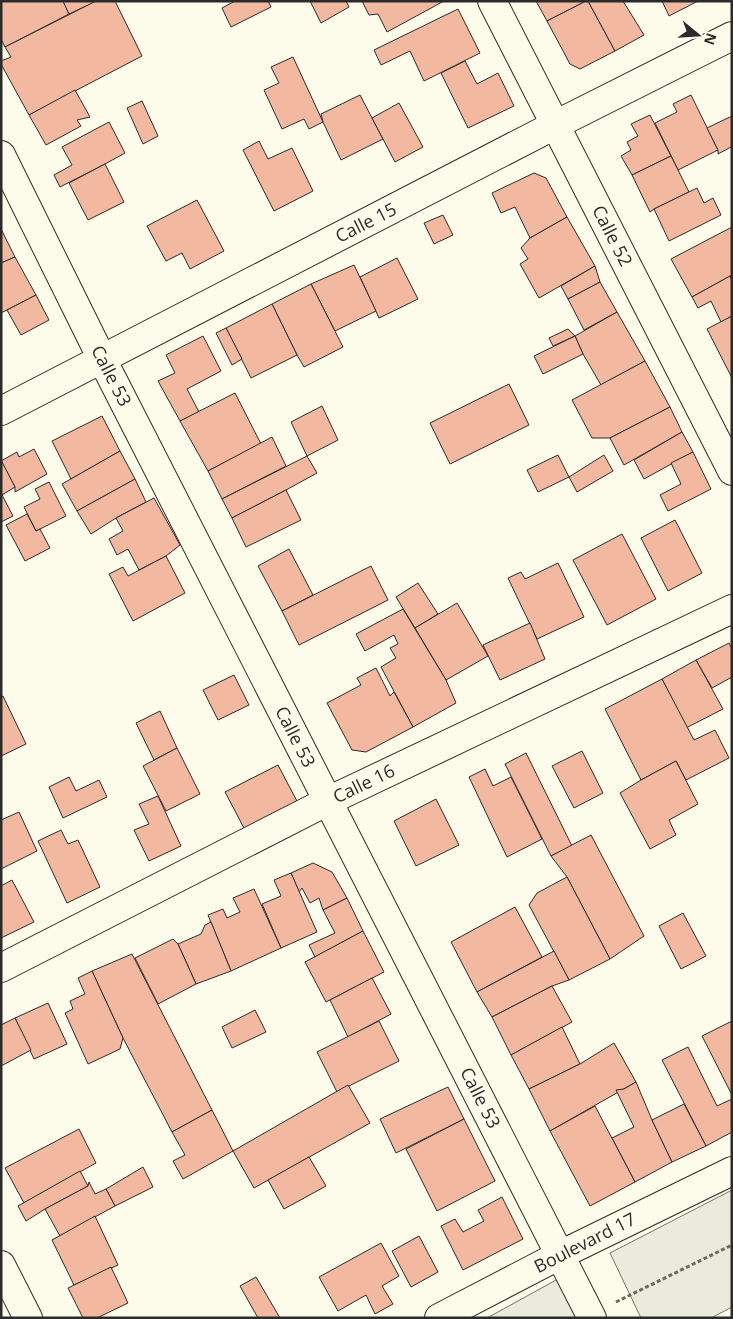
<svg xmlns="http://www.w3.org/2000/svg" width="733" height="1319" font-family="'Open Sans',sans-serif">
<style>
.green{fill:#ecebdb;stroke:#74746e}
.building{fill:#f2b8a0;stroke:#2b2b2b}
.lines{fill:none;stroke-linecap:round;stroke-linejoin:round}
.minor-casing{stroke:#2b2b2b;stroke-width:30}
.major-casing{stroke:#2b2b2b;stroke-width:30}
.path{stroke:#6a6964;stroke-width:3;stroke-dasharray:4 2.5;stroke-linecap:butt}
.minor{stroke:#fdfbea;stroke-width:28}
.major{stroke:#fdfbea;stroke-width:28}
.labels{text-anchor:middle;stroke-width:4;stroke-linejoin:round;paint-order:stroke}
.street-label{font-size:18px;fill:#2b2b2b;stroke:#fdfbea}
</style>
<rect width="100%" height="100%" fill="#fdfbea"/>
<g class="green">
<polygon points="732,1190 732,1307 711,1318 641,1318 610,1253"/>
<polygon points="558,1279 579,1318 487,1318"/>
</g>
<g class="building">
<polygon points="1,1 63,1 69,14 5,47 1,39"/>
<polygon points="63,1 94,1 95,2 69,14"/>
<polygon points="96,1 115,1 142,56 29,115 1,64 1,61 11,57 5,47"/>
<polygon points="235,1 268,1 271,7 231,27 222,8"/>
<polygon points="310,1 346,1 349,7 321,23"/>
<polygon points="362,1 444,1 387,32 378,14 369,15"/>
<polygon points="536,1 586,1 547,21"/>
<polygon points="586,1 588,1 615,51 580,69 570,64 547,21"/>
<polygon points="588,1 623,1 644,35 615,51"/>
<polygon points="662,1 698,1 669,16"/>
<polygon points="458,9 480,53 424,81 410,51 381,65 374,50"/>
<polygon points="293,57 323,122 309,129 304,119 282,129 264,90 279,83 271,67"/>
<polygon points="465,61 477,84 498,73 514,106 468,128 441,73"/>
<polygon points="75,90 90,117 77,120 81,126 46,145 29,115"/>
<polygon points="360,95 383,139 341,160 323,122 321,114"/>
<polygon points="691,95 718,150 678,170 655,123 677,112 673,104"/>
<polygon points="142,101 158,136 143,144 127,108"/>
<polygon points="399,103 423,147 395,162 372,118"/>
<polygon points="650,115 671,156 632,175 621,156 631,150 627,142 638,136 631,124"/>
<polygon points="732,116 732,149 731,147 718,154 718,150 707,128"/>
<polygon points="109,122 125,153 105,164 60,187 54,175 72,165 62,147"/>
<polygon points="259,141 268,159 292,148 313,191 274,211 243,150"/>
<polygon points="671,156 689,192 654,209 650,212 632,175"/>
<polygon points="105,164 124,202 88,220 69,183"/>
<polygon points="534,173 546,178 567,217 530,238 515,207 501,213 492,193"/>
<polygon points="697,188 704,203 713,198 721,215 669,241 654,209"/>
<polygon points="197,200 224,251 190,269 182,253 166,261 147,226"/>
<polygon points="443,215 453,235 434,244 424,223"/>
<polygon points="567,217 595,266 539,298 520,264 528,259 521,248 530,238"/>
<polygon points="732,227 732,275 692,297 671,259"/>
<polygon points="1,229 15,257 1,263"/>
<polygon points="15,257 36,295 1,313 1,263"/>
<polygon points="397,258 418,299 379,318 360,277"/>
<polygon points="354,265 376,311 335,331 311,284"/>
<polygon points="595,266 600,282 568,299 561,286"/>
<polygon points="730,276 732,281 732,316 721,322 711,301 698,308 692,297"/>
<polygon points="600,282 617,312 584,330 568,299"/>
<polygon points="311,284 343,347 304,367 297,355 272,304"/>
<polygon points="36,295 49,320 21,335 7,310"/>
<polygon points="272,304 297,355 251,378 226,328"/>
<polygon points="617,312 645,361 601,385 583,354 575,336"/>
<polygon points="732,316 732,378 707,329"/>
<polygon points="226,328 242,359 232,365 216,333"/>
<polygon points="568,329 575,336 553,346 549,338"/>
<polygon points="203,336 221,371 187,389 199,412 180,421 158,381 175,373 166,355"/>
<polygon points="575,336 583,354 543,374 534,356"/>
<polygon points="645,361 670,407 610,438 592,438 572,400"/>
<polygon points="509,384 529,425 450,464 430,423"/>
<polygon points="235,393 261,444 208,471 180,421"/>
<polygon points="322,406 338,440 307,456 291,422"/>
<polygon points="670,407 682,432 624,465 610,438"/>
<polygon points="102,416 120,451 71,479 52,441"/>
<polygon points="682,432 693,452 644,479 634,460"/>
<polygon points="272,437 286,466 222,499 208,471"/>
<polygon points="34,449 47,474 15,492 15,487 1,461 17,452 19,457"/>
<polygon points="120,451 135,479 77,511 62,484"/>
<polygon points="693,452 711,489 668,511 660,495 681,484 671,463"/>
<polygon points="558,455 569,477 538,492 527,470"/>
<polygon points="604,455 613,471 577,492 569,477"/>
<polygon points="307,456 317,473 286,490 232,518 222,499"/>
<polygon points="1,460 15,487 2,495 13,516 1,522"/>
<polygon points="135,479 146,502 116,518 91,534 77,511"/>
<polygon points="49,482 66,516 36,531 24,507 40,499 35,489"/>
<polygon points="286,490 301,520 246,547 232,518"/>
<polygon points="154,498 180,545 166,556 139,570 128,549 117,555 109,539 123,531 116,518"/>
<polygon points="27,514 36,531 40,529 50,548 25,561 6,525"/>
<polygon points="675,520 702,573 668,591 641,538"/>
<polygon points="622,534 656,599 607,625 573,560"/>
<polygon points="289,549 313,595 282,611 258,566"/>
<polygon points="166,556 185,593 133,621 109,574 123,567 128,576"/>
<polygon points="558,563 584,617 537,639 508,578 521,572 525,579"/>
<polygon points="371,566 388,600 299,645 282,611"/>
<polygon points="418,583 438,614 415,628 396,597"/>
<polygon points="457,603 488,656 446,680 415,628"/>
<polygon points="403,609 446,680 456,703 413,727 381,667 396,658 390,648 398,644 394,635 365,651 356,634"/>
<polygon points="530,623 545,659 500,680 483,645"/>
<polygon points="729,643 732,649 732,677 712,688 696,660"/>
<polygon points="696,660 723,709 686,728 662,679"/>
<polygon points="376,668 390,696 394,692 413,727 366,752 352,750 327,703 361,685 357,678"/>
<polygon points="234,675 249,705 218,720 203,690"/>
<polygon points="662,679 694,740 715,730 729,758 686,780 676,761 641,780 605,709"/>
<polygon points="3,696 26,744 1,756 1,697"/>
<polygon points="160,711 177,748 154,760 136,723"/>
<polygon points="177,748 200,794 166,811 143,766"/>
<polygon points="582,751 603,793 574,808 552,766"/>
<polygon points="526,753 572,846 551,856 505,764"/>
<polygon points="676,761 698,804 669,820 676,835 650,849 620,793 641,780"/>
<polygon points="278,765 298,803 245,830 225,792"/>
<polygon points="485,769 493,786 511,777 542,839 507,857 469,777"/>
<polygon points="69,777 76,791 99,780 107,797 63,818 49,787"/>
<polygon points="158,796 181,846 149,861 134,830 149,824 139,804"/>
<polygon points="436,799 459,845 416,866 394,821"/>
<polygon points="19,812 37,851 1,869 1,820"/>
<polygon points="61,830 68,844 78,840 100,887 67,903 38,841"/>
<polygon points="591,835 644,936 610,959 567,877 551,856"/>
<polygon points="313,863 332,872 347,898 323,910 319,898 310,903 302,888 299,892 291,873"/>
<polygon points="291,873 317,932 281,948 262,904 281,896 274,880"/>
<polygon points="567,877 610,959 569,980 529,905 537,893"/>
<polygon points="12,880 34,922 1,938 1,886"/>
<polygon points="254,889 281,948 231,971 208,915 223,909 227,918 240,912 233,898"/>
<polygon points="347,898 363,931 315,957 309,945 335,933 323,910"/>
<polygon points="515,907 542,957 477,992 451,942"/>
<polygon points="683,913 706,956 681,969 659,926"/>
<polygon points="211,922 231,971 196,984 178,944 201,934 205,925"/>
<polygon points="363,931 384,972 326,1002 305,962"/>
<polygon points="173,939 178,944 196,984 158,1004 135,958"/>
<polygon points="554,951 569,980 552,986 492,1017 477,992"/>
<polygon points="132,954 212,1110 172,1132 123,1038 92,971"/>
<polygon points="92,971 123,1038 120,1049 88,1064 65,1013 73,1009 70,1001 85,994 78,978"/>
<polygon points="372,978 391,1014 348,1037 330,1000"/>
<polygon points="552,986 572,1022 511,1055 492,1017"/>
<polygon points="48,1003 67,1044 34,1059 15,1018"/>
<polygon points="255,1010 266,1032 232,1048 222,1027"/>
<polygon points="15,1018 31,1050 1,1066 1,1025"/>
<polygon points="379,1021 399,1061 337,1092 317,1052"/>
<polygon points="732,1021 732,1095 702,1036"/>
<polygon points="562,1027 580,1064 529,1089 511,1055"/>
<polygon points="614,1043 636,1082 550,1131 529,1089 580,1064"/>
<polygon points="688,1047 717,1106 732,1099 732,1132 706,1146 662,1060"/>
<polygon points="636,1082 652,1120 672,1162 635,1182 612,1138 634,1127 616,1090 624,1089"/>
<polygon points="348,1085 370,1123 254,1188 233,1151"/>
<polygon points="448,1087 464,1119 396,1153 380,1119"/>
<polygon points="684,1104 706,1146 672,1162 652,1120"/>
<polygon points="595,1106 635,1182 590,1206 550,1131"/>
<polygon points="212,1110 233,1151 183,1179 173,1161 185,1155 172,1132"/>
<polygon points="464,1119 495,1181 437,1211 406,1149"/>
<polygon points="79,1129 96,1163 24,1203 5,1168"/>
<polygon points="309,1157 326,1186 284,1209 268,1180"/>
<polygon points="143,1167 153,1187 115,1206 106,1189"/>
<polygon points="80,1171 88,1186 45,1209 26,1221 18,1206"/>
<polygon points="89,1182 95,1194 106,1189 115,1206 60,1236 45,1209 88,1186"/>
<polygon points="502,1197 523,1239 463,1270 441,1226 455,1219 463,1232 484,1221 478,1210"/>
<polygon points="95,1216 118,1265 74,1285 52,1240"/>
<polygon points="419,1236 438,1272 411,1287 392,1251"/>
<polygon points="381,1243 399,1276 382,1286 393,1304 375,1314 366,1295 338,1311 319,1277"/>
<polygon points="111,1267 128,1303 97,1318 83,1318 68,1288"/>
<polygon points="256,1277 280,1318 258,1318 240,1286"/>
</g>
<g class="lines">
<g class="minor-casing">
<g id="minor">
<polyline points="492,1 732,471"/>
<polyline points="1,155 102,359 592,1318"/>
<polyline points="1,411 555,125 732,36"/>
<polyline points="1,968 328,801 732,609"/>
<polyline points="1,1265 28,1318"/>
</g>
</g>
<g class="major-casing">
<polyline id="major" points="439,1318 560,1255 732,1171"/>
</g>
<polyline class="path" points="616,1302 732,1245"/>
<use href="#minor" class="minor"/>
<use href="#major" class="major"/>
</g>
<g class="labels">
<g class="street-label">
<text transform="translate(366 223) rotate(-27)" y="6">Calle 15</text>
<text transform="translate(612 236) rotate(63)" y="6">Calle 52</text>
<text transform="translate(111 376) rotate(63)" y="6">Calle 53</text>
<text transform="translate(295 737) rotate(63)" y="6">Calle 53</text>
<text transform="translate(364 784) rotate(-26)" y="6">Calle 16</text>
<text transform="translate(480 1098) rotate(63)" y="6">Calle 53</text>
<text transform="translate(585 1243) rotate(-27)" y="6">Boulevard 17</text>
</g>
</g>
<rect width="733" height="1319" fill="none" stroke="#2b2b2b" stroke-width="5"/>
<g transform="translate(698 35) rotate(108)" stroke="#fdfbea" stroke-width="4" paint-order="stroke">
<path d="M0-4L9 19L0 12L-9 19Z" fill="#2b2b2b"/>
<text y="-8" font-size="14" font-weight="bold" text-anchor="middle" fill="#2b2b2b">N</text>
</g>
</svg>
